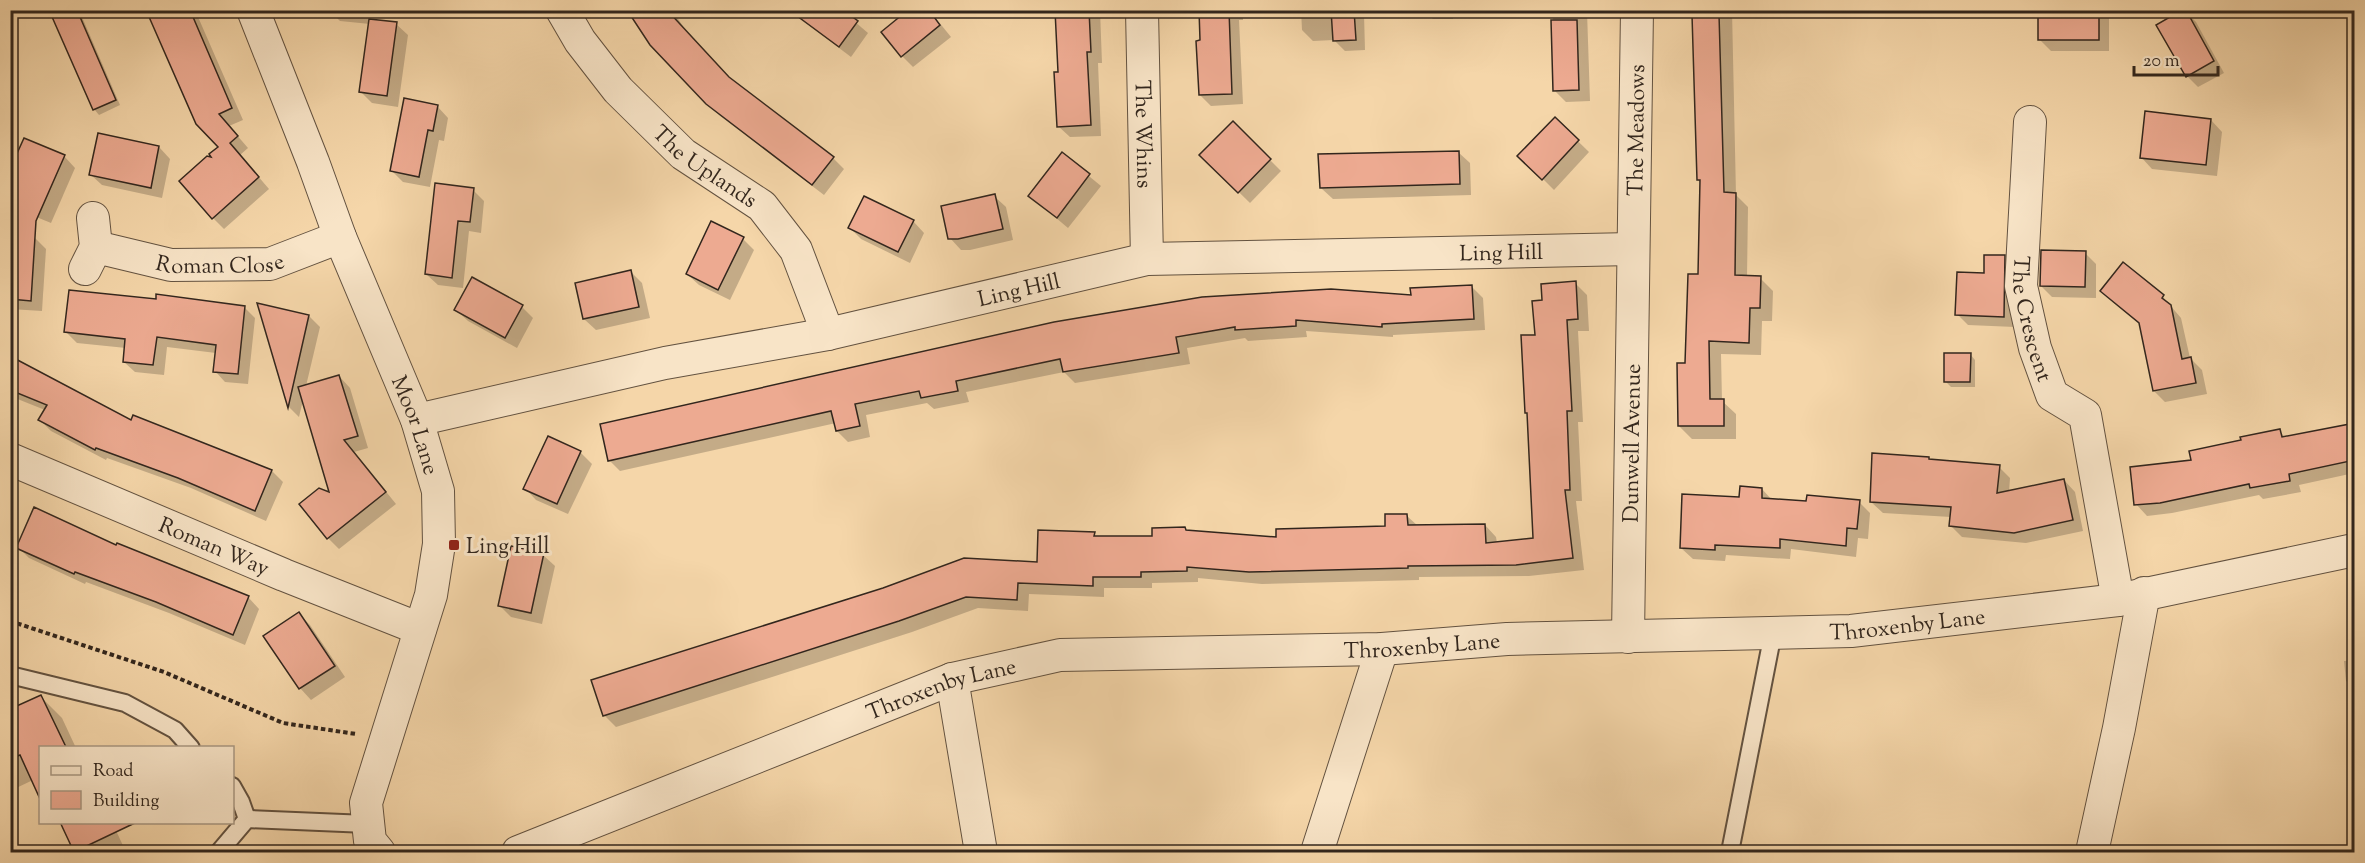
<svg xmlns="http://www.w3.org/2000/svg" width="2365" height="863" font-family="'Sorts Mill Goudy',serif">
<style>
.shadow{fill:#0003}
.building{fill:#edaa91;stroke:#32261d;stroke-width:1.5}
.lines{fill:none;stroke-linecap:round;stroke-linejoin:round}
.service-casing{stroke:#635240;stroke-width:20}
.minor-casing{stroke:#635240;stroke-width:34}
.path{stroke:#32261d;stroke-width:4;stroke-dasharray:4.5 3;stroke-linecap:butt}
.service{stroke:#f8e4c7;stroke-width:16}
.minor{stroke:#f8e4c7;stroke-width:32}
.poi-dot{fill:#8f2418;stroke:#f8e4c7;stroke-width:2}
.labels{text-anchor:middle;stroke-width:6;stroke-linejoin:round;paint-order:stroke}
.street-label{font-size:22px;fill:#32261d;stroke:#f8e4c7}
.poi-label{font-size:22px;fill:#32261d;stroke:#f8e4c7;text-anchor:start}
</style>
<rect width="100%" height="100%" fill="#f5d6a9"/>
<filter id="stains"><feTurbulence type="fractalNoise" baseFrequency=".00333" numOctaves="4"/><feColorMatrix values="0 0 0 0 .2 0 0 0 0 .09 0 0 0 0 .02 0 0 0 .5 -.17"/></filter>
<radialGradient id="worn" r=".72"><stop offset=".6" stop-color="#630" stop-opacity="0"/><stop offset="1" stop-color="#630" stop-opacity=".3"/></radialGradient>
<g class="shadow">
<polygon points="51,10 79,10 120,105 99,115 94,109"/>
<polygon points="148,10 195,10 243,120 229,126 248,148 240,155 269,189 224,229 213,218 213,159 220,147"/>
<polygon points="329,10 369,10 368,20 396,24 408,35 398,107 372,103 361,92 370,24 340,21"/>
<polygon points="629,10 672,10 689,35 731,80 833,158 844,169 824,195 719,115"/>
<polygon points="789,10 841,10 868,33 851,57"/>
<polygon points="929,10 951,37 913,67 902,56"/>
<polygon points="1057,10 1100,10 1102,63 1098,63 1101,136 1070,137 1058,126 1060,73"/>
<polygon points="1200,10 1243,10 1243,20 1239,20 1243,104 1211,106 1200,95"/>
<polygon points="1301,10 1452,10 1453,19 1433,19 1425,12 1364,14 1365,50 1345,51 1334,40 1313,41 1302,30"/>
<polygon points="1553,10 1590,10 1587,11 1590,101 1566,102 1554,90"/>
<polygon points="1695,10 1732,10 1736,195 1748,207 1747,277 1760,278 1773,291 1772,321 1762,321 1761,355 1721,354 1722,401 1736,414 1736,439 1692,439 1679,426 1700,276 1701,183 1698,180"/>
<polygon points="2039,10 2104,10 2109,16 2109,51 2051,51 2039,39"/>
<polygon points="2185,11 2196,22 2224,73 2198,87 2187,76"/>
<polygon points="437,106 448,118 444,141 439,140 430,187 403,182 392,171"/>
<polygon points="1555,119 1589,152 1554,190 1520,156"/>
<polygon points="2211,120 2222,132 2217,176 2152,169 2141,157"/>
<polygon points="1233,123 1281,171 1250,203 1201,155"/>
<polygon points="159,147 170,159 162,198 102,185 90,174"/>
<polygon points="1458,152 1470,163 1471,195 1333,199 1321,188"/>
<polygon points="1062,154 1101,186 1068,228 1030,196"/>
<polygon points="64,156 75,168 51,223 12,207"/>
<polygon points="473,190 484,201 481,233 469,231 463,288 438,285 426,274"/>
<polygon points="994,196 1006,207 1013,240 970,250 961,250 950,238"/>
<polygon points="913,221 924,233 910,263 861,239 850,228"/>
<polygon points="10,237 35,238 46,249 42,311 10,309"/>
<polygon points="743,239 754,250 730,300 699,285 687,274"/>
<polygon points="2085,253 2096,264 2096,298 2052,297 2041,286"/>
<polygon points="2004,257 2015,268 2015,327 1968,325 1957,314 1985,274"/>
<polygon points="631,272 642,283 650,318 596,330 584,319"/>
<polygon points="1575,283 1587,295 1589,331 1578,331 1583,422 1578,422 1582,501 1576,501 1584,570 1529,576 1419,577 1419,580 1262,584 1198,578 1198,582 1152,583 1152,588 1104,588 1104,597 1029,594 1028,611 978,608 912,632 616,727 604,715 1039,564 1094,534 1097,537 1154,537 1185,529 1187,531 1278,539 1386,528 1407,516 1418,526 1485,525 1496,537 1497,543 1535,540 1536,336 1544,302"/>
<polygon points="1471,286 1483,298 1485,330 1393,335 1393,337 1306,331 1307,337 1248,341 1245,338 1187,348 1190,364 1075,383 1064,372 966,392 969,402 934,409 927,403 866,415 870,437 848,442 837,431 836,423 620,471 609,460 601,425"/>
<polygon points="2163,297 2181,318 2190,358 2202,370 2207,394 2165,402 2154,391 2141,324 2113,302"/>
<polygon points="259,305 309,316 320,327 306,386 339,376 350,388 368,448 354,452 396,504 339,549 328,538 331,494 303,400 299,417 289,407"/>
<polygon points="244,307 255,318 248,384 225,382 215,371 216,353 167,347 164,375 135,372 124,362 126,348 77,343 66,332"/>
<polygon points="522,307 533,318 517,348 468,321 456,310"/>
<polygon points="1970,354 1975,360 1975,387 1951,387 1945,381"/>
<polygon points="10,358 132,422 134,417 272,471 283,482 266,521 191,488 107,458 106,460 51,431 40,420 45,410 10,396"/>
<polygon points="2354,424 2354,473 2299,485 2301,492 2263,499 2259,495 2172,513 2147,516 2136,504 2192,461 2279,431 2286,438"/>
<polygon points="549,438 580,452 592,464 568,514 536,500 525,488"/>
<polygon points="1999,467 2010,478 2009,492 2064,480 2075,492 2083,531 2026,543 1962,537 1951,526 1951,517 1883,513 1871,502"/>
<polygon points="1762,489 1772,500 1859,502 1870,513 1868,539 1858,538 1856,557 1791,549 1790,559 1726,555 1725,561 1693,559 1681,548 1740,499"/>
<polygon points="18,547 117,547 248,597 259,609 245,645 169,613 86,582 85,584 29,558"/>
<polygon points="543,555 555,566 542,624 511,617 500,606"/>
<polygon points="299,614 310,625 345,677 311,700 300,688"/>
<polygon points="2354,654 2354,689 2346,681 2344,661 2354,660"/>
<polygon points="41,697 62,718 76,748 40,748 40,796 33,780 10,791 10,699 19,707"/>
<polygon points="112,822 126,852 77,852 62,824"/>
<polygon points="10,837 26,852 10,852"/>
</g>
<g class="building">
<polygon points="49,10 77,10 116,100 93,110"/>
<polygon points="146,10 190,10 232,108 219,114 238,136 230,143 259,177 212,219 179,181 207,156 211,157 209,154 218,147 196,124"/>
<polygon points="627,10 667,10 729,77 834,157 812,185 706,104 650,45"/>
<polygon points="789,10 843,10 858,21 839,47"/>
<polygon points="908,10 929,10 940,25 901,57 881,32"/>
<polygon points="1055,10 1089,10 1091,52 1087,52 1091,125 1057,127 1054,72 1058,72"/>
<polygon points="1199,10 1229,10 1232,94 1199,95 1196,41 1200,40"/>
<polygon points="1331,10 1354,10 1356,40 1333,41"/>
<rect x="2038" y="10" width="61" height="30"/>
<polygon points="2182,10 2186,10 2214,61 2186,77 2156,25"/>
<polygon points="1719,14 1724,192 1736,193 1735,275 1761,276 1760,308 1750,308 1749,343 1709,341 1710,399 1724,399 1724,426 1678,426 1677,363 1685,363 1688,274 1698,274 1700,180 1697,180 1692,15"/>
<polygon points="369,19 397,22 387,96 359,92"/>
<polygon points="1551,20 1577,20 1579,90 1553,91"/>
<polygon points="404,98 438,105 433,131 428,130 419,177 390,171"/>
<polygon points="2145,111 2211,119 2206,165 2140,158"/>
<polygon points="1555,117 1579,140 1542,180 1517,156"/>
<polygon points="1233,121 1271,159 1238,193 1199,155"/>
<polygon points="98,133 159,146 151,188 89,175"/>
<polygon points="24,138 65,155 36,221 31,301 10,299 10,169"/>
<polygon points="1459,151 1460,184 1320,188 1318,154"/>
<polygon points="1062,152 1090,174 1057,218 1028,196"/>
<polygon points="435,183 474,188 470,222 458,221 452,278 425,274"/>
<polygon points="995,194 1003,229 958,239 948,239 941,206"/>
<polygon points="864,196 914,220 898,252 848,228"/>
<polygon points="711,221 744,237 718,290 686,274"/>
<polygon points="2041,250 2086,251 2085,287 2040,286"/>
<polygon points="1984,255 2005,255 2004,317 1955,315 1957,272 1984,273"/>
<polygon points="2123,262 2164,295 2162,298 2171,305 2182,359 2191,357 2196,383 2153,391 2139,323 2100,291"/>
<polygon points="631,270 639,307 583,319 575,283"/>
<polygon points="472,277 523,305 505,338 454,310"/>
<polygon points="1576,281 1578,319 1567,320 1572,411 1567,411 1570,490 1565,490 1573,558 1516,565 1408,566 1408,568 1249,572 1187,567 1187,571 1141,572 1141,577 1093,577 1093,586 1018,583 1017,600 966,597 899,621 603,716 591,680 883,588 964,558 1037,562 1038,530 1095,532 1094,536 1152,536 1152,528 1185,527 1186,530 1276,537 1276,529 1385,526 1385,514 1407,514 1408,525 1485,524 1486,543 1533,538 1527,413 1525,413 1521,335 1535,335 1532,301 1542,300 1541,284"/>
<polygon points="1472,285 1474,319 1382,324 1382,327 1296,320 1296,326 1235,330 1235,327 1176,337 1179,353 1063,372 1060,359 956,381 958,391 921,398 919,391 855,404 860,426 836,431 831,411 608,461 600,424 1054,322 1202,297 1331,289 1411,295 1410,288"/>
<polygon points="69,290 156,299 156,294 245,306 238,374 213,372 216,345 157,337 153,365 123,362 125,339 64,332"/>
<polygon points="257,303 309,315 288,408"/>
<polygon points="1944,353 1971,353 1970,382 1944,382"/>
<polygon points="10,356 131,420 133,415 272,470 255,511 178,478 96,448 95,450 38,420 47,405 10,390"/>
<polygon points="339,375 358,436 344,440 386,492 327,539 299,504 319,488 329,492 298,387"/>
<polygon points="2355,423 2355,460 2289,474 2290,481 2250,488 2249,484 2160,503 2134,505 2130,467 2191,460 2189,451 2241,440 2240,437 2280,429 2282,437"/>
<polygon points="548,436 581,451 557,504 523,489"/>
<polygon points="1872,453 1929,457 1929,459 2000,465 1997,493 2064,479 2073,520 2014,533 1949,526 1951,507 1870,502"/>
<polygon points="1740,486 1762,488 1762,498 1806,501 1807,495 1860,500 1857,529 1847,528 1846,546 1780,539 1780,548 1715,545 1715,550 1680,548 1682,494 1739,497"/>
<polygon points="34,507 116,545 117,543 249,596 233,635 156,602 75,572 74,574 16,548"/>
<polygon points="511,546 544,553 531,613 498,606"/>
<polygon points="299,612 335,666 299,689 263,636"/>
<polygon points="41,695 66,747 40,747 40,799 20,755 10,759 10,709"/>
<polygon points="60,822 137,822 74,852"/>
</g>
<g class="lines">
<g class="service-casing">
<g id="service">
<polyline points="10,675 125,703 175,730 191,748"/>
<polyline points="247,819 367,824"/>
<polyline points="219,852 247,819 241,802 232,786"/>
<polyline points="1730,852 1773,633"/>
</g>
</g>
<g class="minor-casing">
<g id="minor">
<path id="s1" d="M253,10L313,162L340,237L417,420L438,491L439,544L431,595L366,803L370,841L379,852"/>
<path id="s2" d="M562,10L580,41L618,90L683,154L762,206L796,250L828,334"/>
<path id="s3" d="M1142,10L1147,259"/>
<path id="s4" d="M2030,122L2021,286L2035,348L2052,395L2085,415L2118,600"/>
<path id="s5" d="M96,247L171,265L270,264L340,237"/>
<polyline points="85,269 96,247 93,218"/>
<path id="s6" d="M417,420L665,363L828,334L1147,259L1632,249"/>
<path id="s7" d="M10,459L284,575L420,629"/>
<path id="s8" d="M1628,637L1637,10"/>
<polyline points="952,679 981,852"/>
<path id="s9" d="M518,852L952,679L1060,655L1382,649L1507,639L1851,631L2118,600L2354,550"/>
<polyline points="1317,852 1382,649"/>
<polyline points="2092,852 2119,728 2144,593"/>
</g>
</g>
<polyline class="path" points="10,621 164,672 283,723 356,734"/>
<use href="#service" class="service"/>
<use href="#minor" class="minor"/>
</g>
<rect class="poi-dot" x="448" y="539" width="12" height="12" rx="3"/>
<g class="labels">
<g class="street-label">
<text dy="8" stroke="none"><textPath href="#s8" startOffset="507">The Meadows</textPath></text>
<text dy="8" stroke="none"><textPath href="#s3" startOffset="124">The Whins</textPath></text>
<text dy="8" stroke="none"><textPath href="#s2" startOffset="214">The Uplands</textPath></text>
<text dy="8" stroke="none"><textPath href="#s6" startOffset="1102">Ling Hill</textPath></text>
<text dy="8" stroke="none"><textPath href="#s5" startOffset="126">Roman Close</textPath></text>
<text dy="8" stroke="none"><textPath href="#s6" startOffset="616">Ling Hill</textPath></text>
<text dy="8" stroke="none"><textPath href="#s4" startOffset="198">The Crescent</textPath></text>
<text dy="8" stroke="none"><textPath href="#s1" startOffset="446">Moor Lane</textPath></text>
<text dy="8" stroke="none"><textPath href="#s8" startOffset="194">Dunwell Avenue</textPath></text>
<text dy="8" stroke="none"><textPath href="#s7" startOffset="222">Roman Way</textPath></text>
<text dy="8" stroke="none"><textPath href="#s9" startOffset="1426">Throxenby Lane</textPath></text>
<text dy="8" stroke="none"><textPath href="#s9" startOffset="940">Throxenby Lane</textPath></text>
<text dy="8" stroke="none"><textPath href="#s9" startOffset="454">Throxenby Lane</textPath></text>
</g>
<g class="poi-label">
<text x="466" y="553">Ling Hill</text>
</g>
</g>
<rect width="2365" height="863" fill="none" stroke="#f5d6a9" stroke-width="36"/>
<rect x="12" y="12" width="2341" height="839" fill="none" stroke="#32261d" stroke-width="3"/>
<rect x="18" y="18" width="2329" height="827" fill="none" stroke="#32261d" stroke-width="1.5"/>
<rect x="39" y="746" width="195" height="78" fill="#f8e4c7" stroke="#a99883" stroke-width="1.5"/>
<rect x="51" y="766" width="30" height="9" fill="#f8e4c7" stroke="#a99883" stroke-width="1.5"/>
<text x="93" y="776" font-size="18" fill="#32261d">Road</text>
<rect x="51" y="791" width="30" height="18" fill="#edaa91" stroke="#a99883" stroke-width="1.5"/>
<text x="93" y="806" font-size="18" fill="#32261d">Building</text>
<path d="M2134 66v9h84v-9" fill="none" stroke="#32261d" stroke-width="3"/>
<text x="2143" y="66" font-size="18" fill="#32261d" stroke="#f8e4c7" stroke-width="4.5" paint-order="stroke">20 m</text>
<rect width="100%" height="100%" filter="url(#stains)"/>
<rect width="100%" height="100%" fill="url(#worn)"/>
</svg>
